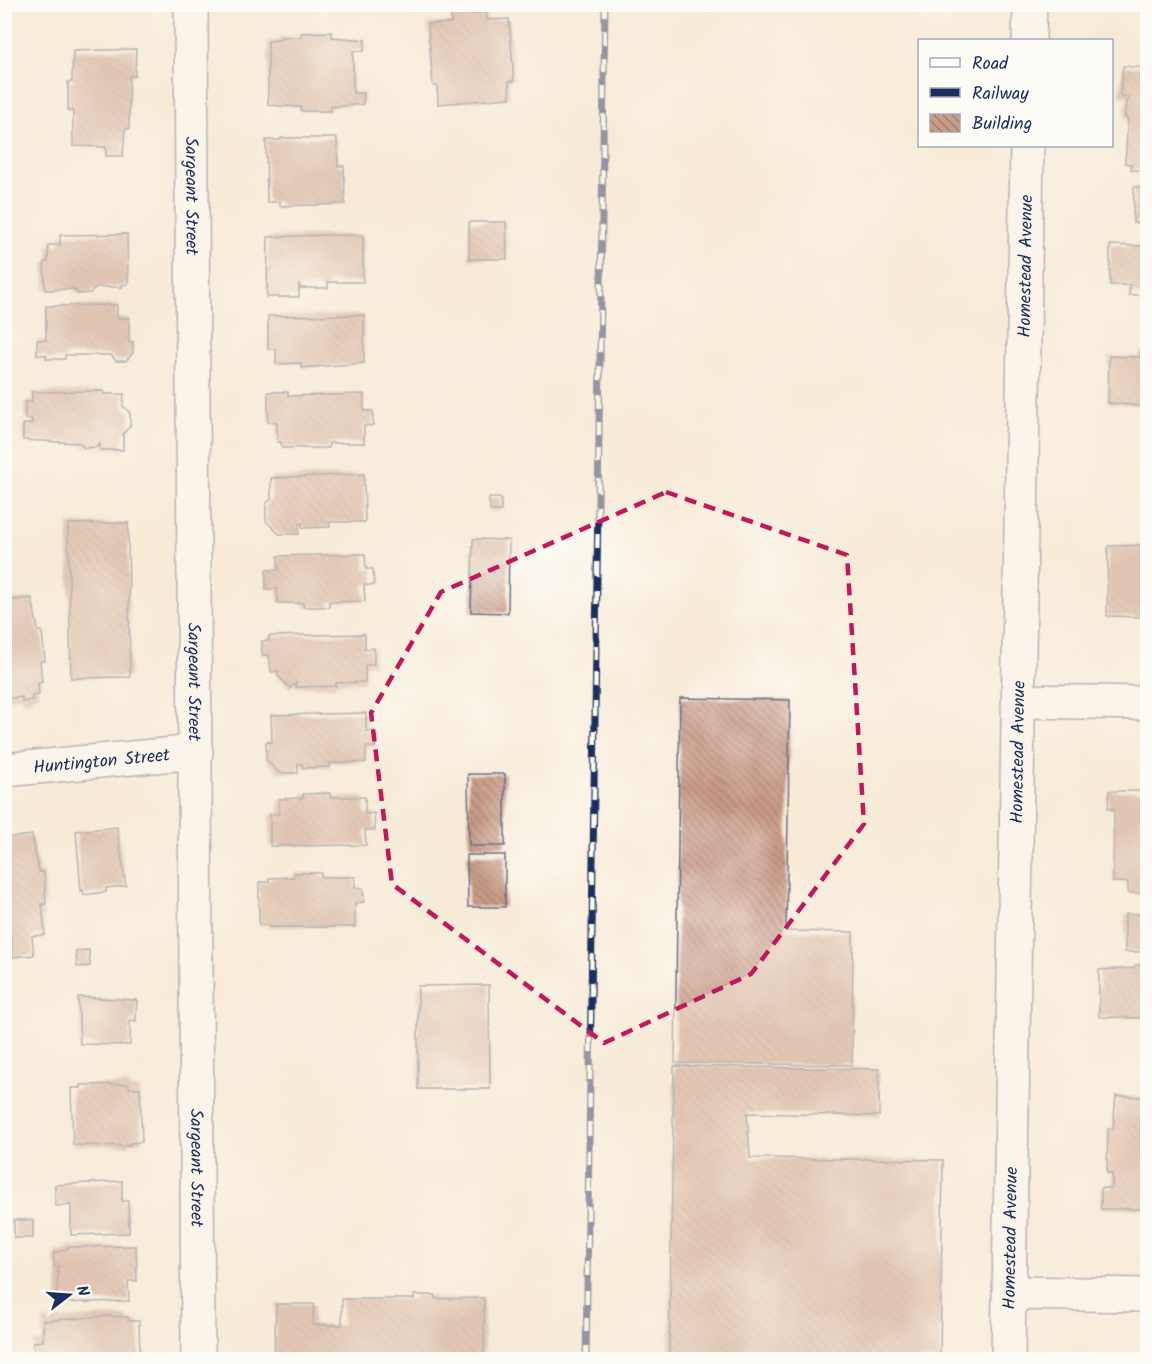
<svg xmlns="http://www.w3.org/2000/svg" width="1152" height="1364" font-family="Kalam,sans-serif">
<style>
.building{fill:url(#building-back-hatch)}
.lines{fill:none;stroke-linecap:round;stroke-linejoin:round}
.minor-casing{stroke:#687189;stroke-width:36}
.secondary-casing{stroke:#687189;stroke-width:36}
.minor{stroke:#fff;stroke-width:33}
.secondary{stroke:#fff;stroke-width:33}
.rail-casing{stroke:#1b2f5e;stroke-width:7}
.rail{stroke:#fdfcf7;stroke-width:4.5;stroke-dasharray:14;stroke-linecap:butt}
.marked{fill:none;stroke:#c2185b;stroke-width:4.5;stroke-dasharray:12 8;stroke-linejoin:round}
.labels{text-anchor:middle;stroke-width:4.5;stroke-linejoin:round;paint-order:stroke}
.street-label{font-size:18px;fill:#1b2f5e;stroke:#fdfcf7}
</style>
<defs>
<pattern id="building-back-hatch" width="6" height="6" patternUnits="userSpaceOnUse" patternTransform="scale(1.5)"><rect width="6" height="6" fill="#ca9b87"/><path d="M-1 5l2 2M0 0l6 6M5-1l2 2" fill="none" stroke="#a37f72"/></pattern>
</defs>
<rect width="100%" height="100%" fill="#fdfcf7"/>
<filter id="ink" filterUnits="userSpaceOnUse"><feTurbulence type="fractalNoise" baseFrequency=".0167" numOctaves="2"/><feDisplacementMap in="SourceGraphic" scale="12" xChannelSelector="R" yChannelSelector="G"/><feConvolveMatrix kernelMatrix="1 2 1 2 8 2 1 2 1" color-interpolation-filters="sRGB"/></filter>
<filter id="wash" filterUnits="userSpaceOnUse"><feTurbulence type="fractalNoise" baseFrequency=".008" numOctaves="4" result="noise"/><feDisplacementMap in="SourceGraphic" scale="24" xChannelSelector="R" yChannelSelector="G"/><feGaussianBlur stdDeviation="1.35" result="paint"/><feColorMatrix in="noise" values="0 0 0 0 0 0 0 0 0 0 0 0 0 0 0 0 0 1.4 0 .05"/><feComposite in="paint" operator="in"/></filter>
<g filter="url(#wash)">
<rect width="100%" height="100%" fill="#f7ebd8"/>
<g id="blocks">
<g class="building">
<polygon points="486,12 487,20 509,19 514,81 509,81 510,98 438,104 437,86 433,86 428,24 451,23 451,15"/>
<polygon points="332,32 332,37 365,40 364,51 353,51 353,93 364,93 363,104 331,107 331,111 301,111 301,107 268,105 268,41 280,40 280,37 301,37 301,33"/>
<polygon points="136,49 135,76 129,76 129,129 125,129 123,156 106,156 106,147 73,146 73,111 68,111 68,82 72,82 73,51"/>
<polygon points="1123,66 1148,68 1148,171 1131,170 1132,164 1125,163 1128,120 1125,117 1126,102 1130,97 1120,96"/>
<polygon points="281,138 337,138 338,166 344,166 345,204 280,206 280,202 267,202 266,140 281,140"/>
<polygon points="1134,187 1148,187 1148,223 1133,223"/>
<polygon points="469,222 506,222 507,259 469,259"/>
<polygon points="127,234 128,284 122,285 122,287 96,287 90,293 78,294 74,289 45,290 44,262 48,262 48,245 60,245 60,235"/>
<polygon points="328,235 363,235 363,282 328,282 328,288 300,288 299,283 299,297 267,297 268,237"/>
<polygon points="1148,244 1148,295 1129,295 1130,285 1110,285 1110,245 1144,246"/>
<polygon points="117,305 117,318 129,318 129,342 133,342 133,353 126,361 116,361 111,355 65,355 65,359 46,359 46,355 37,355 37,340 46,340 46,306"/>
<polygon points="364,315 364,363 301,368 301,363 276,364 276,349 268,349 268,316"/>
<polygon points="1140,353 1148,353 1148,410 1142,410 1142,406 1108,403 1109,356 1140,357"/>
<polygon points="104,391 104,394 124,394 123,406 130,413 130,426 123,434 123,450 100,450 100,444 97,447 84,448 80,443 23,440 23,424 32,424 32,419 25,419 25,402 32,402 32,392"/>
<polygon points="268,392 288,392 288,396 364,394 364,411 373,411 373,425 364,426 364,443 329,443 329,448 282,448 281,442 277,442 277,422 268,422"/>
<polygon points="364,474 365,522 329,522 330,527 302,528 302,523 299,524 299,534 279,534 266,521 266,504 271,499 271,478"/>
<polygon points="489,498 501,498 501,511 490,511"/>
<polygon points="128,523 130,677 71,678 68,524"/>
<polygon points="473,539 509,540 508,613 471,612"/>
<polygon points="1148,545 1148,606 1141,606 1140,601 1139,617 1107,616 1108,546"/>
<polygon points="365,554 366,569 373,569 374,585 364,585 365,601 329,602 329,607 303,607 303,603 278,603 277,589 266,589 266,570 278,570 278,556"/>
<polygon points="32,598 38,631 42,631 45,661 40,661 42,682 38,683 39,695 32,696 32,700 22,702 22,697 4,699 4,601"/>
<polygon points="365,634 365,649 374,648 374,665 365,665 365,682 336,683 336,686 296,687 296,683 290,688 277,675 279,671 271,672 269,655 262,655 262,641 269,641 269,636"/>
<polygon points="680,698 790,700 786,931 853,932 852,1065 675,1063"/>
<polygon points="366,713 366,731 374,731 375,747 366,747 366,762 330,763 330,767 303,768 302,764 298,764 298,773 279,773 266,760 266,742 272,742 271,715"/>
<polygon points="468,774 505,774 505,846 469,846"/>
<polygon points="1109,791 1148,791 1147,893 1128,893 1128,882 1113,882 1114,809 1108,809"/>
<polygon points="330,793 330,797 365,797 365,814 374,813 375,830 365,830 366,845 270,846 270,814 279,814 279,799 303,798 303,794"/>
<polygon points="117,827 126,886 106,888 106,892 84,895 83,890 81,891 76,831"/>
<polygon points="32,835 39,872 44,872 46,904 42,904 45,935 32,936 34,955 12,957 11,937 4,938 4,838"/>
<polygon points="467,855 505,855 505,907 468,907"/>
<polygon points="294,873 321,873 321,877 355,877 355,888 363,888 364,902 355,903 355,927 269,927 269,925 259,925 259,882 269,882 269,878 294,877"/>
<rect x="1125" y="914" width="23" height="38"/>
<polygon points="89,950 90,966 77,967 76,951"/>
<polygon points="1135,965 1148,965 1148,1018 1099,1017 1099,970 1134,968"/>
<polygon points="489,985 490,1089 418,1089 418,986"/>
<polygon points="78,997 137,1000 136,1021 130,1020 130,1045 80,1044"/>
<polygon points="674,1066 879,1069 879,1116 747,1113 750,1158 943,1160 940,1360 669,1360"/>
<polygon points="129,1084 129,1088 140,1088 142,1142 130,1143 130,1146 73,1145 71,1088 81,1088 81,1085"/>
<polygon points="1116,1096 1147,1097 1148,1209 1101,1209 1101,1188 1112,1188 1112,1173 1107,1173 1108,1129 1113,1129"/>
<polygon points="122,1181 122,1201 128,1201 129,1233 71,1235 71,1205 55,1206 55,1185"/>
<rect x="14" y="1220" width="19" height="18"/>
<polygon points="136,1246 137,1281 128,1281 129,1301 57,1303 58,1266 54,1266 54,1253 67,1249 67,1247"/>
<polygon points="414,1295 435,1295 435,1299 484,1298 484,1360 274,1360 276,1304 314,1304 313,1325 342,1325 342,1299 414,1299"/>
<polygon points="107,1316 128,1317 128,1321 139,1321 140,1356 130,1356 130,1360 35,1358 33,1342 43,1341 43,1321"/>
</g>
</g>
</g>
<g filter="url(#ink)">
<use href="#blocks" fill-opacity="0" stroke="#687189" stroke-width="1.5"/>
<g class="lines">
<g class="minor-casing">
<g id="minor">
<path id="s1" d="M191,4L198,1360"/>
<polyline points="1019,701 1148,703"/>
<path id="s2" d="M4,770L196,752"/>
<polyline points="1010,1293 1148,1295"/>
</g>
</g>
<g class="secondary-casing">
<g id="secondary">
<polyline points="1029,40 1030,4"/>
<path id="s3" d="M1008,1360L1027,146"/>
</g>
</g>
<use href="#minor" class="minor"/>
<use href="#secondary" class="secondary"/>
<g class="rail-casing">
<polyline id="rail" points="586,1360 605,4"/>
</g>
<use href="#rail" class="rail"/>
</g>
</g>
<path d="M0 0H1152V1364H0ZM666,492L847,555L864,824L751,974L604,1043L392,884L371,713L441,592Z" fill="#f7ebd8" fill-opacity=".55" fill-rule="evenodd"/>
<path class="marked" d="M666,492L847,555L864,824L751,974L604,1043L392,884L371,713L441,592Z"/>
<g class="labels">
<g class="street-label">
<text dy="6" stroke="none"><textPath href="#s1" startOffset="192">Sargeant Street</textPath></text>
<text dy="6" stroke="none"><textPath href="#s3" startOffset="1094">Homestead Avenue</textPath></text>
<text dy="6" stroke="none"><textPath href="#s1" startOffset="678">Sargeant Street</textPath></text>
<text dy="6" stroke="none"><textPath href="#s3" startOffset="608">Homestead Avenue</textPath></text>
<text dy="6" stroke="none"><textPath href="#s2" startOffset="98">Huntington Street</textPath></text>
<text dy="6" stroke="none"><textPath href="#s1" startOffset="1164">Sargeant Street</textPath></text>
<text dy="6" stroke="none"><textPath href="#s3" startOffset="122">Homestead Avenue</textPath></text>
</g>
</g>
<rect width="1152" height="1364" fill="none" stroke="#fdfcf7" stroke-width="24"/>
<rect x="918" y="39" width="195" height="108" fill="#fdfcf7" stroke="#a3aaba" stroke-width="1.5"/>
<rect x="930" y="58" width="30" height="9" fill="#ffffff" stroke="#a3aaba" stroke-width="1.5"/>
<text x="972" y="69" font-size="18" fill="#1b2f5e">Road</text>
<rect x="930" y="88" width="30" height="9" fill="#1b2f5e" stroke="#a3aaba" stroke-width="1.5"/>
<text x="972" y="99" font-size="18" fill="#1b2f5e">Railway</text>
<rect x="930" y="114" width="30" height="18" fill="url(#building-back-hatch)" stroke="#a3aaba" stroke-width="1.5"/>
<text x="972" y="129" font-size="18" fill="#1b2f5e">Building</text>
<g transform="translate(69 1295) rotate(73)" stroke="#fdfcf7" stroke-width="4.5" paint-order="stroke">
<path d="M0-4.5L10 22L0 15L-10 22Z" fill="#1b2f5e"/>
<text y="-9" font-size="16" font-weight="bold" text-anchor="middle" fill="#1b2f5e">N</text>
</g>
</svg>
